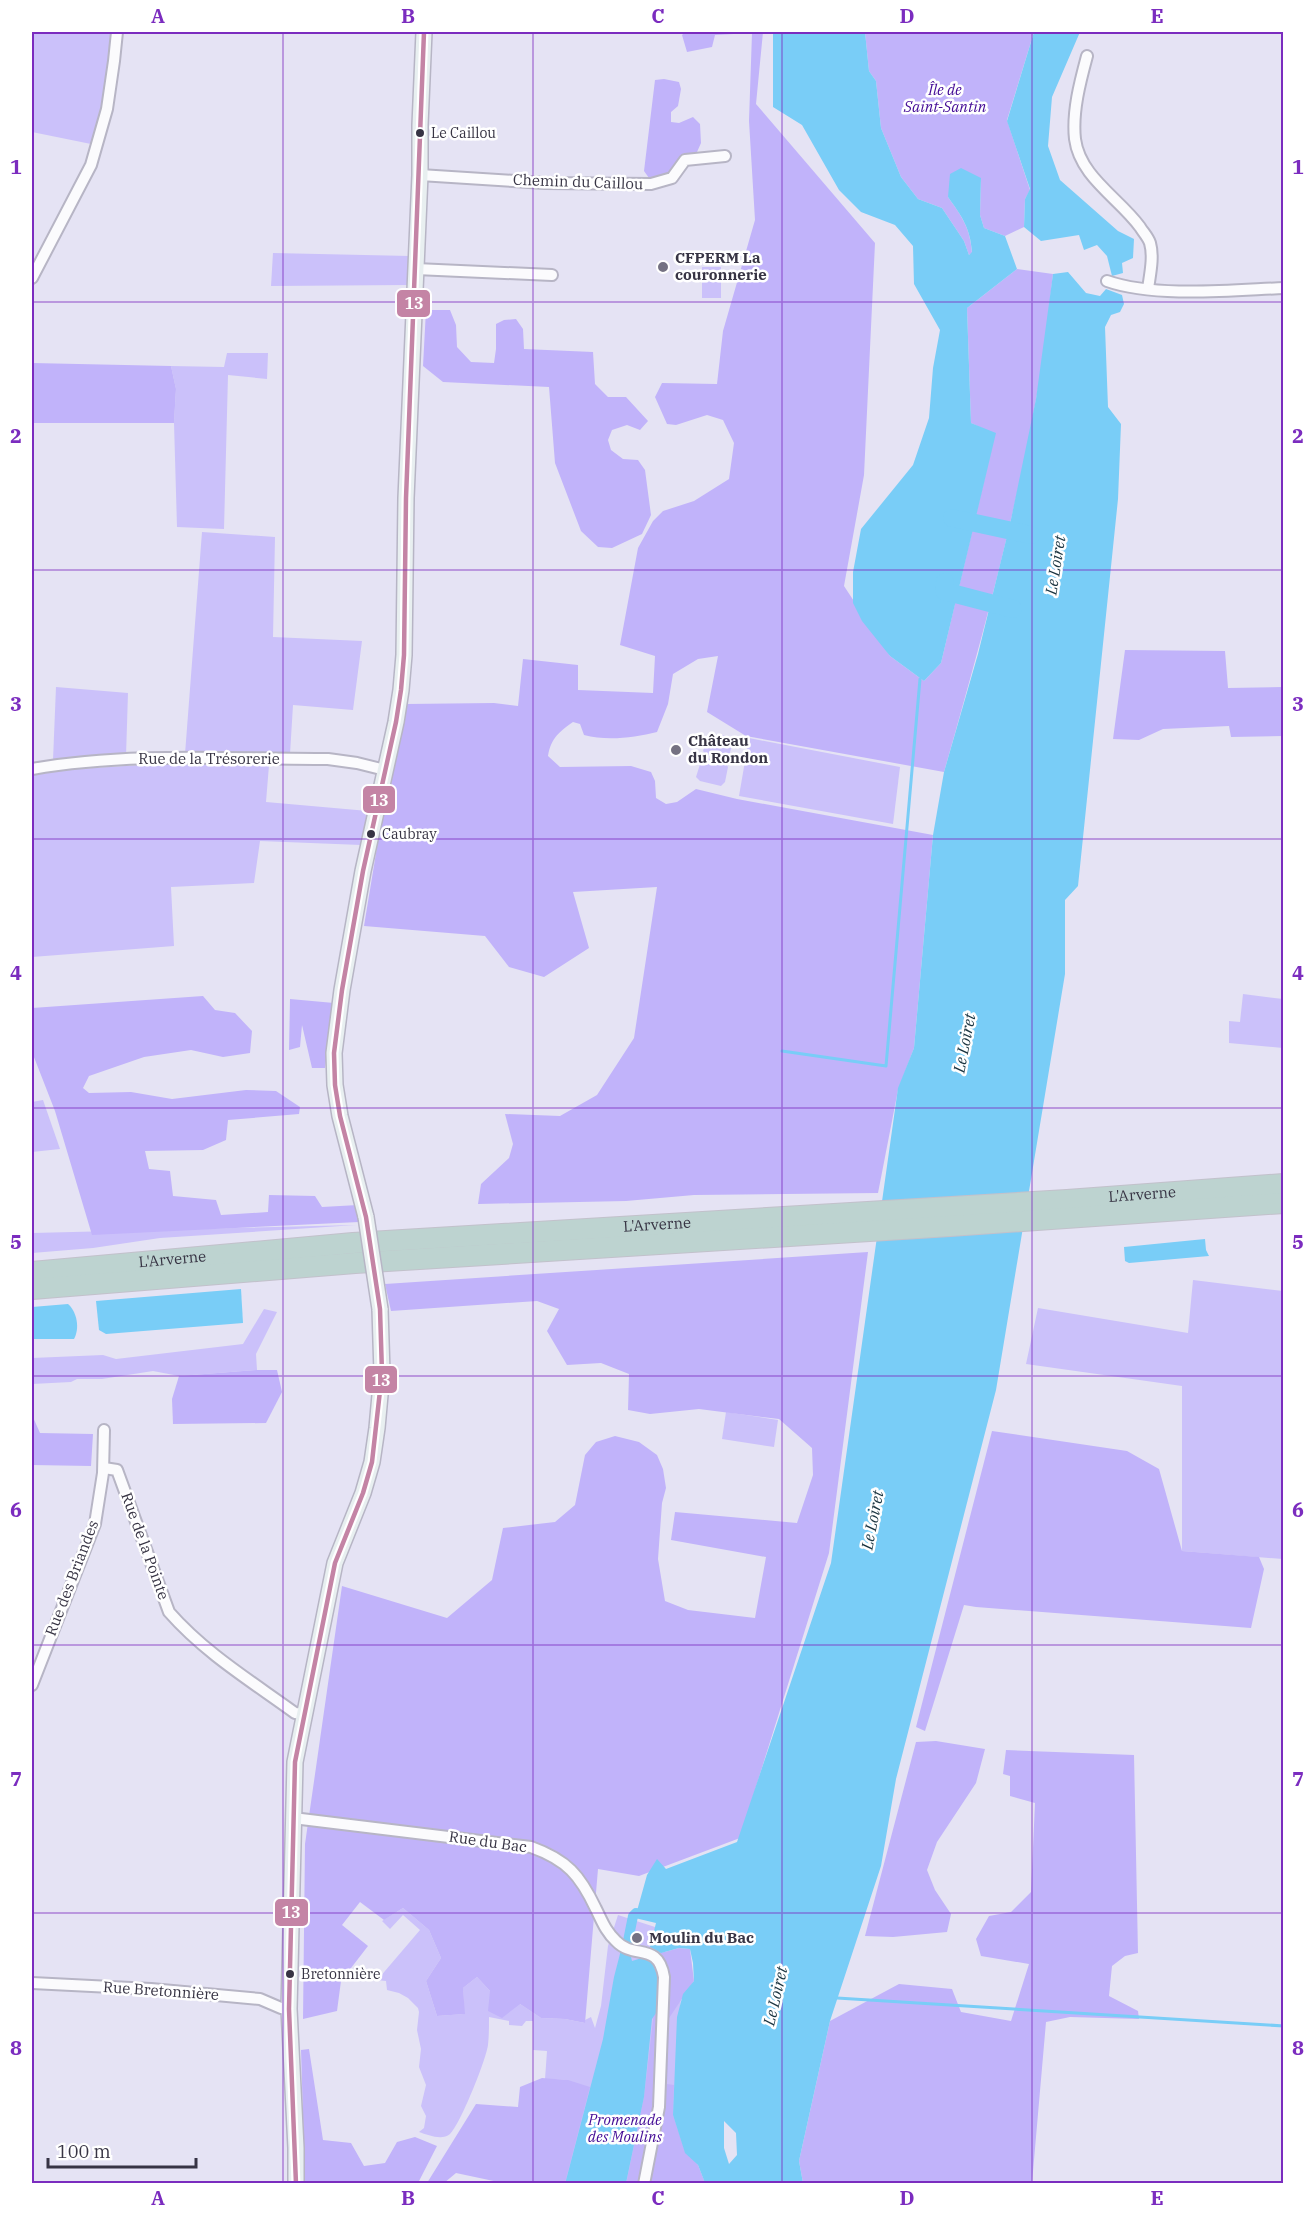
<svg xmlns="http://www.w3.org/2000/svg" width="1315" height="2215" font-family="'IBM Plex Serif',serif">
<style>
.green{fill:#cbc1fa}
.forest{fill:#c1b3fa}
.water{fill:#79cdf7;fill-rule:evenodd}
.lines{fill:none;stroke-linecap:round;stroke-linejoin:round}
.stream{stroke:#79cdf7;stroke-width:3}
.canal{stroke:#79cdf7;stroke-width:10}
.river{stroke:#79cdf7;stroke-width:18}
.street-casing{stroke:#b7b5c5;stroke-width:14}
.secondary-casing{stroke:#b7b5c5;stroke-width:18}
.highway-casing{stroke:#c2c1cb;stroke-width:22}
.street{stroke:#fbfbfd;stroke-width:10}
.secondary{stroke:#e8eff0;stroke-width:15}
.highway{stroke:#bdd3d0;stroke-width:20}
.secondary-bridge-casing{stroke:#b7b5c5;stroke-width:18;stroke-linecap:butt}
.secondary-bridge{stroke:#e8eff0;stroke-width:15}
.bus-1-casing{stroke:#fff;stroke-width:9}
.bus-1{stroke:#c484a5;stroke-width:4.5}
.grid{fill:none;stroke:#7b2cbf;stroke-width:1.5;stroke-opacity:0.55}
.bus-dot{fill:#373444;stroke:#fff;stroke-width:2}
.poi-dot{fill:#747182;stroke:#fff;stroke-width:2}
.labels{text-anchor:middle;stroke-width:5;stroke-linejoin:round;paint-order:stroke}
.bus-label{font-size:14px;fill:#373444;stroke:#fff;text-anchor:start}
.park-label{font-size:15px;font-style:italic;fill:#440b96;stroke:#fff}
.street-label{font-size:15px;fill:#373444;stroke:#fff}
.poi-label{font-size:15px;font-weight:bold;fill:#373444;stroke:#fff;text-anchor:start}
.water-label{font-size:16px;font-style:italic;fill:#1a3440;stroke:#fff}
.line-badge{stroke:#fff;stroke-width:2}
.badge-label{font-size:16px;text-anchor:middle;font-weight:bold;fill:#fff}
.neatline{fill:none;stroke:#7b2cbf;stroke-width:2}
.grid-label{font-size:20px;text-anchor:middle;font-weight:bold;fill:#7b2cbf}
</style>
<rect width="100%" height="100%" fill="#e5e3f4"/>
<g class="green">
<polygon points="32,32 111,32 102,115 91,144 32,132"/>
<polygon points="273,253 410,256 408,285 271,286"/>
<rect x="702" y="267" width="19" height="31"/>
<polygon points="227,353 268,353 267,379 228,375 224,529 177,527 174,423 176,389 171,366 224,367"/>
<polygon points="202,532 275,537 273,637 362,641 353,710 293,705 290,754 185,754"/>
<polygon points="56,687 128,693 126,756 53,760"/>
<polygon points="712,734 727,736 732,745 729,756 725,759 707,755 703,751 707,737"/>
<polygon points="749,738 900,767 893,824 739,796"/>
<polygon points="706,758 725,762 728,767 725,782 721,786 700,781 696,777 701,761 704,761"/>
<polygon points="141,765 269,765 266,802 368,811 361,845 260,841 254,883 171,887 174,946 32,957 32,775 61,770"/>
<polygon points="1243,994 1283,999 1283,1048 1229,1043 1229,1021 1240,1022"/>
<polygon points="43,1100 60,1149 32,1152 32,1102"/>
<polygon points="356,1225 160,1238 93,1248 32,1253 32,1233"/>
<polygon points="1193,1280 1283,1291 1283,1559 1182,1551 1182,1386 1026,1364 1038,1308 1188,1333"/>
<polygon points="264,1309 277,1312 256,1354 257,1370 179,1376 153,1371 102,1379 77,1379 71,1382 32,1384 32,1358 103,1355 116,1359 243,1344"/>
<polygon points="726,1412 778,1420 774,1447 722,1439"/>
<path d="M403,1908L429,1930L441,1958L426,1981L437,2016L464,2014L463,1988L477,1977L490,1991L520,2004L541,2018L565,2019L585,2023V2020L591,2017L595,2028L601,2006L608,1946L618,1915L655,1927L681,1994L676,2114L705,2183H554L568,2080L545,2079L547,2051L533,2050V2021H526L522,2026L509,2025V2021L489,2017C489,2027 489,2036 488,2045C486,2060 460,2125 450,2134C442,2141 428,2135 419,2132L424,2128L426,2116L421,2106L426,2085L419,2067L421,2049L417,2030L419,2012L418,2008L408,1998L399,1993L387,1990L386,1981L367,1979L373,1973L379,1978L420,1930L403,1915L390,1929L382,1921Z"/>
</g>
<g class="forest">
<path d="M685,32H763L756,104L875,243L864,475L844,586L890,656L924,681L941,663L995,434L971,423L967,308L1017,269L1053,274C1048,316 1044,358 1036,400C1013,526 979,649 944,772L746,736L707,712L718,656L698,659L673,674L668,704L657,732C634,738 606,741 584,735L580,724L573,722C559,732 551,738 548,756L560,767L631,766L651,772L655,781L656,798L666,804L677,802L696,789L737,799L933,835L914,1048L898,1090L878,1193L694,1195L626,1201L478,1204L481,1184L509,1158L513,1144L505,1114L560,1116L597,1095L634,1038L657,887L573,892L589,948L544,977L509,967L485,936L364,926L383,811L406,704L494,703L518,706L523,659L578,665V690L653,693L655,656L620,645L638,548L653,521L663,511L694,501L729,479L734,443L723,420L707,415L676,425L667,424L655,397L662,383L717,384L723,331L755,220L749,121L752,33L715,35L712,47L687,52L682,35Z"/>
<path d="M865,32H1034L1007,120L1030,190L1025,199L1024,227L1005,236L984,228L980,215L981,178L948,197C962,217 970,227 972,253L969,255L964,241L942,208L918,199L901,177L881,128L876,81L869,71Z"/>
<polygon points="664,79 679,82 681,89 678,106 671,112 671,122 679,123 693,117 700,124 701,143 697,152 685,155 662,179 649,178 644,171 655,80"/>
<polygon points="426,310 450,310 456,325 457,347 471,362 494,363 496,349 496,324 504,320 516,319 523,329 524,349 593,352 595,384 608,397 626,397 648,421 640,430 627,425 612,430 608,440 611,450 623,459 638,460 645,470 651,515 642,534 612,548 598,547 581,531 555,463 549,387 443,382 423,366"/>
<polygon points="32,363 171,366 176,389 174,423 32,423"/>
<polygon points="1125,650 1225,651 1228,688 1283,687 1283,736 1231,737 1229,726 1163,729 1139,740 1113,739"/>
<polygon points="203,996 215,1010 235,1013 252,1031 250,1053 223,1057 191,1050 144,1057 89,1076 83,1088 89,1093 131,1092 172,1099 246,1090 276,1091 300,1107 299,1114 228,1120 226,1140 203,1150 145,1151 149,1169 170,1171 173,1196 216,1200 221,1215 268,1212 269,1195 315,1196 322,1207 358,1205 359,1222 92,1235 55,1111 32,1052 32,1008"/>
<polygon points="290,999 334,1003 325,1068 312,1068 302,1025 300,1047 289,1050"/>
<polygon points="868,1252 829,1553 740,1838 639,1876 598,1869 585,2023 565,2019 541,2018 520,2004 502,2018 488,2011 490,1991 477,1977 463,1988 465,2014 437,2016 426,1981 441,1958 429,1930 403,1908 384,1920 360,1902 342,1925 368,1946 341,1981 337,2011 303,2019 305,1844 342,1586 447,1618 492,1580 503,1528 555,1522 575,1505 585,1455 596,1442 615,1436 639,1442 657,1455 663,1469 666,1488 662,1503 658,1559 665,1601 688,1610 755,1618 766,1557 671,1540 675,1512 797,1523 813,1475 812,1448 779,1419 699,1409 650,1414 628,1410 629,1374 601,1363 567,1365 547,1331 559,1309 537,1301 391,1311 385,1284"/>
<polygon points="256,1370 277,1370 282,1392 266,1423 173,1424 172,1399 179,1376"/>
<polygon points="32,1415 40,1433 93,1434 91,1466 32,1465"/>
<polygon points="992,1431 1127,1451 1159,1469 1182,1551 1259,1557 1264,1569 1251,1628 976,1607 964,1605 925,1731 916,1727"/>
<polygon points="936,1741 985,1749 976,1783 937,1842 927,1870 935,1890 951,1914 947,1932 893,1937 865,1936 916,1742"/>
<polygon points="1006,1750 1134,1755 1138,1953 1125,1956 1112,1966 1109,1996 1138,2011 1139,2019 1070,2017 1046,2022 1032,2183 803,2183 799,2161 830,2021 899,1984 952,1989 961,2012 1011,2021 1029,1964 981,1956 976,1939 989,1916 1011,1912 1031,1892 1035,1803 1010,1796 1010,1776 1003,1774"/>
<polygon points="679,1948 690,1949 694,1981 669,2018 667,2084 674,2085 673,2115 685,2152 698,2165 705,2183 626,2184 644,2097 658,1977 652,1964 661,1953"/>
<polygon points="309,2049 323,2140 351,2143 364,2166 385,2163 397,2142 415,2137 437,2146 418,2183 305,2183 301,2050"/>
<polygon points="542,2078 568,2080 590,2087 565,2183 503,2183 456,2173 444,2183 427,2183 476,2104 518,2107 520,2087"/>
</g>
<g class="water">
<path d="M773,32H865L869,71L876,81L881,128L901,177L918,199L942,208L964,241L969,255L972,252C970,227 962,217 948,197L950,174L961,168L981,178L980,215L984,228L1005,236L1024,227L1025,199L1030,189L1007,121L1034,32H1080L1052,97L1048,146L1060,180L1118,231L1134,239L1133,258L1122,263L1123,273L1112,276L1107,256L1097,245L1084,250L1079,235L1041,241L1024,227L1005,236L1017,269L967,308L971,423L996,433L941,663L924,681L890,656L862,621L853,603V572L861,529L913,465L929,418L933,368L940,330L914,284L913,246L895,225L861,212L839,190L802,125L773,107Z"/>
<path d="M1068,272L1086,293L1100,296L1106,289L1122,295L1124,304L1120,312L1111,315L1105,327L1108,407L1121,424L1118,499L1078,886L1065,900V974L996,1390L896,1779L881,1866L830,2021L799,2161L803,2183H705L698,2165L685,2153L673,2115L677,2017L683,1994L694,1981L693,1963L690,1949L679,1948L661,1953L650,1947L656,1923L635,1918L647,1875L657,1859L666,1869L737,1842L831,1563L898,1088L914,1048L933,835L944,772L978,654L1010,524L1036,399L1053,274ZM724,2121L736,2133L737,2155L729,2164L724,2148Z"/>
<polygon points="1205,1239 1206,1250 1209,1256 1129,1263 1125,1261 1124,1247"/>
<polygon points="241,1289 243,1323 106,1334 99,1330 96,1301"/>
<path d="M68,1304C77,1312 80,1328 74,1339H32V1307Z"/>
<polygon points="621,1950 630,1953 632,1961 645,1957 651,1959 658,1977 656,2013 652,2019 644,2097 626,2183 565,2184 603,2039 614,1977"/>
</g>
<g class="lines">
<g class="stream">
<polyline points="782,1051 886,1066 920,679"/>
<polyline points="837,1998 1284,2026"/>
</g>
<polyline class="canal" points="625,1956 633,1916 636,1913"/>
<g class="river">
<polyline points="952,518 1031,535"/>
<polyline points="945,582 944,591 1013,609"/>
</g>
<g class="street-casing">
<g id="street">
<path d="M1087,56C1080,82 1072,112 1075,139C1080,177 1119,198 1140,227C1143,232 1148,237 1150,243C1154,257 1150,274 1148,289"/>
<polyline points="420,175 545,183 651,184 672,178 685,160 725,156"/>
<polyline points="416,269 552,275"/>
<polyline points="32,278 91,165 107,109 114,61 117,32"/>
<path d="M1107,281C1155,298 1233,290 1284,288"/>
<path d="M32,769C128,752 230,759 328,759L357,763L385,770"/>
<path d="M104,1468L117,1470L169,1612C205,1653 251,1681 295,1713L304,1714"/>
<polyline points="32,1685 95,1524 103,1473 104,1430"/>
<path d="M293,1818L531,1847C567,1860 580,1875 596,1909C602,1921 606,1932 616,1941C634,1960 658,1941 664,1977L659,2107L644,2184"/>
<polyline points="32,1983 151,1989 260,1999 281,2008 289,2009"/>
</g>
</g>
<g class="secondary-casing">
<g id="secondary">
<polyline points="366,1217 340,1116 335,1085 334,1053 342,990 363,871 396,722 401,690 404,655 406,498 420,175 420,125 424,32"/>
<polyline points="296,2184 296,2148 289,2009 295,1762 335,1563 363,1493 372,1462 377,1428 382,1373 380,1309"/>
</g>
</g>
<g class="highway-casing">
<g id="highway">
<path id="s1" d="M32,1272L353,1243L1067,1200L1284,1184"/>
<polyline points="32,1289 355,1263 950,1226 1284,1203"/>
</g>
</g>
<use href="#street" class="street"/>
<use href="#secondary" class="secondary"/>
<use href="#highway" class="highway"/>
<g class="secondary-bridge-casing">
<polyline id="secondary-bridge" points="366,1217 380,1309"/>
</g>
<use href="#secondary-bridge" class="secondary-bridge"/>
<g class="bus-1-casing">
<polyline id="bus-1" points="296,2184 289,2009 295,1762 335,1563 363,1493 372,1462 382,1373 380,1309 366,1217 340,1116 335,1085 334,1053 342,990 363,871 396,722 401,690 404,655 406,498 424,32"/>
</g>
<use href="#bus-1" class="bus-1"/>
</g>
<path class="grid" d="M283,32V2184M533,32V2184M782,32V2184M1032,32V2184M32,302H1284M32,570H1284M32,839H1284M32,1108H1284M32,1376H1284M32,1645H1284M32,1913H1284"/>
<g class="bus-dot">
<circle cx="420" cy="133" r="5"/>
<circle cx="371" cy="834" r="5"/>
<circle cx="290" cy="1974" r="5"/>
</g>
<g class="poi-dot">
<circle cx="663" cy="267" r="6"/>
<circle cx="676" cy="750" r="6"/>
<circle cx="637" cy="1938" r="6"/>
</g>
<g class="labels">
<g class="bus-label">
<text x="431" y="138">Le Caillou</text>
<text x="382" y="839">Caubray</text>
<text x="301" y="1979">Bretonnière</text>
</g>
<g class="park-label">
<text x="945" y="95">Île de<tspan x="945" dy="17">Saint-Santin</tspan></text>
<text x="625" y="2125">Promenade<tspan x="625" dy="17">des Moulins</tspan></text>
</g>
<g class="street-label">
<text transform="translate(578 182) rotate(2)" y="5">Chemin du Caillou</text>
<text x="209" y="764">Rue de la Trésorerie</text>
<text dy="5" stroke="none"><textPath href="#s1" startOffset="1113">L'Arverne</textPath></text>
<text dy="5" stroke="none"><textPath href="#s1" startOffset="627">L'Arverne</textPath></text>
<text dy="5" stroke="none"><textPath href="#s1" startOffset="141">L'Arverne</textPath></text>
<text transform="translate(145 1546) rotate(70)" y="5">Rue de la Pointe</text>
<text transform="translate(72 1578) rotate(-69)" y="5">Rue des Briandes</text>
<text transform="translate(488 1842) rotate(8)" y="5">Rue du Bac</text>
<text transform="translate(161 1991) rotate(4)" y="5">Rue Bretonnière</text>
</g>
<g class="poi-label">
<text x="675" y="263">CFPERM La<tspan x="675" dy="17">couronnerie</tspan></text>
<text x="688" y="746">Château<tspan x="688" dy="17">du Rondon</tspan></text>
<text x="649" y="1943">Moulin du Bac</text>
</g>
<g class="water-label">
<text transform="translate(1055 565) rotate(-81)" y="6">Le Loiret</text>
<text transform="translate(964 1043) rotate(-79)" y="6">Le Loiret</text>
<text transform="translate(872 1520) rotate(-79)" y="6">Le Loiret</text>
<text transform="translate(775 1996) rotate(-77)" y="6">Le Loiret</text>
</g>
</g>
<g class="line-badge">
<rect x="396" y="289" width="35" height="29" rx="6" fill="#c484a5"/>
<rect x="362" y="785" width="34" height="29" rx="6" fill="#c484a5"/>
<rect x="364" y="1365" width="34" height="29" rx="6" fill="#c484a5"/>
<rect x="274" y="1898" width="35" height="29" rx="6" fill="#c484a5"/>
</g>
<g class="badge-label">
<text x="414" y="309">13</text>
<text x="379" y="806">13</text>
<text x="381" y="1386">13</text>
<text x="291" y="1918">13</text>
</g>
<rect width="1315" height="2215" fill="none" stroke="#ffffff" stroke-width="66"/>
<path d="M48 2158v9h148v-9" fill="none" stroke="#373444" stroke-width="3"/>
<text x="57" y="2158" font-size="18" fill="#373444" stroke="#ffffff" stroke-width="4.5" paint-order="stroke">100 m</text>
<rect x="33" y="33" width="1249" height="2149" class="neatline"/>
<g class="grid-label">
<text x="158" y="23">A</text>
<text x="408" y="23">B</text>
<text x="658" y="23">C</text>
<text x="907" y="23">D</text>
<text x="1157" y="23">E</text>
<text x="16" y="174">1</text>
<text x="1298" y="174">1</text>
<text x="16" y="443">2</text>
<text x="1298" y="443">2</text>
<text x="16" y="711">3</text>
<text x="1298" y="711">3</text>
<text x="16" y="980">4</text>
<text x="1298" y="980">4</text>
<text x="16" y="1249">5</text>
<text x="1298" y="1249">5</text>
<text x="16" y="1517">6</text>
<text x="1298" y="1517">6</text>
<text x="16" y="1786">7</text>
<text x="1298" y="1786">7</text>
<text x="16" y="2055">8</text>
<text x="1298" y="2055">8</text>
<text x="158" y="2205">A</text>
<text x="408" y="2205">B</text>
<text x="658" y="2205">C</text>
<text x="907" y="2205">D</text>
<text x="1157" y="2205">E</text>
</g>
</svg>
